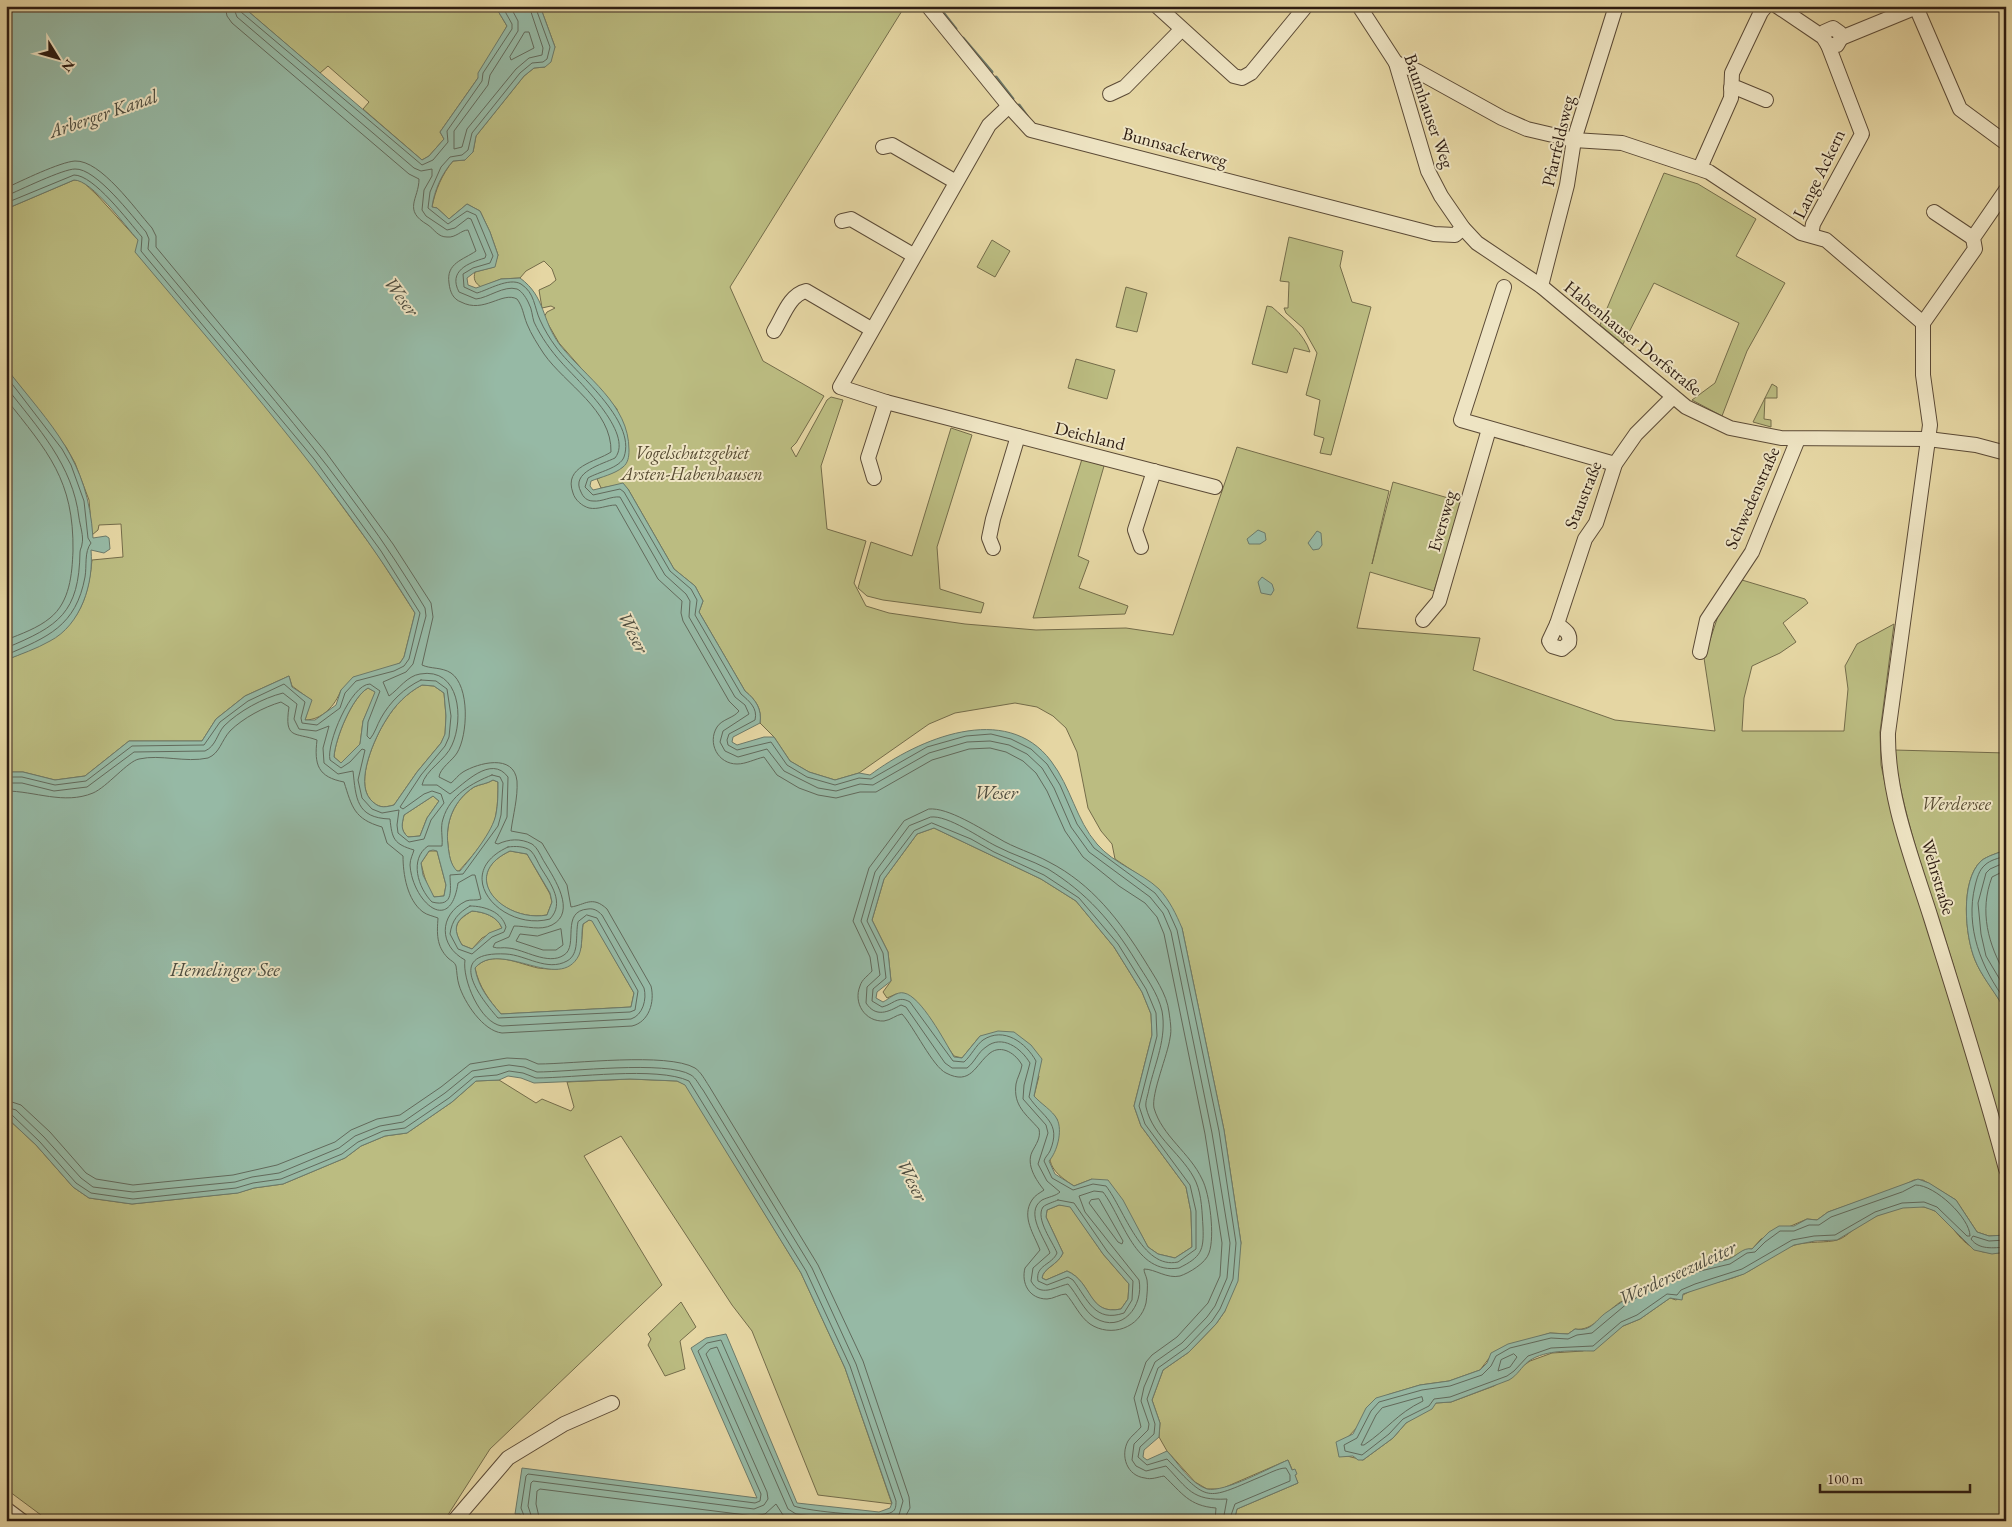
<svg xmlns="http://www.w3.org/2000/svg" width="2012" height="1527" font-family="'EB Garamond',serif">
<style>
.green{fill:#bbbc81;stroke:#746c4a}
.water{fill:#96b9a5;stroke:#6c7a6a;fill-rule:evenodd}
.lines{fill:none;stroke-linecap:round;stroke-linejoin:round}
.shore{stroke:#626a5c;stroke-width:1}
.stream{stroke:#6c7a6a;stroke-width:3}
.minor-casing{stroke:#5b4a36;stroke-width:16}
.minor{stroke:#eee4c3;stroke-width:14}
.labels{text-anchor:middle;stroke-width:4;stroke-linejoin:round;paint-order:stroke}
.street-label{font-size:18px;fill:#2d1c12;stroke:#eee4c3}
.park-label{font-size:18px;font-style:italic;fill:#584c33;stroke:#eee4c3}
.water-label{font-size:19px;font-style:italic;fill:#4c4b3e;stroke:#eee4c3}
</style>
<rect width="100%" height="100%" fill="#e5d6a3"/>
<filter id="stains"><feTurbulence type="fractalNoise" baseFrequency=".004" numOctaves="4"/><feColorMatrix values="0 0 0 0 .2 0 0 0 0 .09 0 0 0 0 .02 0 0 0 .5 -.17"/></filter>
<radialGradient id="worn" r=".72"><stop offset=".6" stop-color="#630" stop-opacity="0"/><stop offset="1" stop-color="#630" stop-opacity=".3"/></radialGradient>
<g class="green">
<polygon points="242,6 495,6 507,26 478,78 440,132 444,139 429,156 422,160 363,109 369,102 328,66 320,73"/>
<path d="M540,6H905L730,287L763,361L824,396L796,443L791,448L796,457L827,400L831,397L843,400L821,466L827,529L866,541L854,583L866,606L889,613L965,624L1036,630L1126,628L1173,635L1237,447L1389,491L1372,564L1393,482L1462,502L1434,591L1370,572L1357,628L1480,638L1473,670L1615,720L1715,731L1704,658L1719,613L1742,580L1805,599L1808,603L1783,623L1796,642L1780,653L1752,666L1744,698L1742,731H1844L1848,689L1845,666L1857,644L1894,624L1880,732L1881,765L1892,815L1997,1154L2006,1195V1235L1989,1236L1977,1232L1956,1200L1923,1180H1914L1900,1187L1828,1212L1817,1220L1807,1219L1761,1239L1752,1249C1742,1249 1737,1256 1728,1259C1717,1263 1706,1263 1695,1267C1667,1275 1643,1288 1619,1303C1606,1312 1592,1332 1575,1329L1568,1334L1550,1333L1525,1341L1490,1357L1480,1370L1449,1381L1420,1385L1387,1395L1348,1437L1343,1455L1363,1460L1393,1438L1406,1423L1436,1403L1451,1402L1494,1386L1530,1361L1552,1353L1583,1351L1623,1326L1640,1319L1670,1298L1676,1300C1695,1284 1721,1284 1743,1274C1761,1266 1776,1250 1795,1245C1808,1241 1828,1243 1837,1240C1845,1238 1852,1230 1859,1225C1876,1215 1904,1203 1924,1207C1957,1213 1955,1261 2006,1252V1521H1234L1237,1509L1298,1483L1288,1460L1221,1489H1207L1195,1482L1167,1451L1159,1437L1160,1423L1152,1400L1163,1370L1189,1352L1216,1324L1225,1311L1241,1243L1224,1130L1182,928L1142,877L1115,859L1112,844L1101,831L1088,808L1077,752L1066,728L1053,716L1037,707L1015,703L955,713L929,724L859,773L835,780L809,772L790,761L774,737L760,723C762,709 756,700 745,691L699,612L703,601L695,586L674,569L628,489L623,484L601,488L597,479L623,467L617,409L559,343L544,317L547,312L555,308L551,306L542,308L539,290L550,285L556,280L552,269L544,261L526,271L520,278L501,279L481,287C475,283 473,279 475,272L494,267L498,255L490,232L480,211L467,204L449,219L437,208L432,207C435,191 442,174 453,161L465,160L473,152L476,136L524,76L534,68L545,67L555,47Z"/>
<polygon points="1664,173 1698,184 1756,219 1736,256 1785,283 1747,351 1722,416 1692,400 1715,383 1739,323 1654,283 1623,344 1600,325"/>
<path d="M74,180H81L97,195L138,240L310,462L377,554L415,613L404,657L400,663L341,690C335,706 322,720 305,720L311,700L292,686L289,676L245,696L216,719L202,741H129L85,776L55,780L23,772H6V660C62,637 86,625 92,560L123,557L121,524L99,525L98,530L92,535L89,500L75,463L66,447L6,368V209Z"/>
<polygon points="1289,237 1343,251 1340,266 1352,302 1371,307 1331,455 1320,453 1324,438 1314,435 1320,400 1306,395 1317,353 1303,328 1286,313 1284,308 1288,308 1289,282 1280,281"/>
<polygon points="992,240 1010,251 995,277 977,267"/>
<polygon points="1126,287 1147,293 1137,332 1116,327"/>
<path d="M1267,306L1272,307C1286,320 1304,333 1310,352L1294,348L1287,373L1252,364Z"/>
<polygon points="1076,359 1115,370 1107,399 1068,388"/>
<polygon points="1772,384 1777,387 1777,398 1765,398 1764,419 1771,420 1771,427 1753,422"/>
<polygon points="951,428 972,435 937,547 940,589 984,603 981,613 883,600 867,596 858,588 871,542 912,556"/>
<polygon points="1082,459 1104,466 1078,556 1089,561 1079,588 1128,606 1125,614 1033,618"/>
<path d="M422,685L434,686L444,693L446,716L445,735L441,743L417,772L394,805C383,808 378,808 370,799C355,781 375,737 386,720C395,705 407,693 422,685Z"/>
<path d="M368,688L376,692L363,721L360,744L341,763L334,757C335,739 352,697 368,688Z"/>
<path d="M1894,750L2006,753V850C1998,853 1987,856 1981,861C1960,881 1965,936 1975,960C1981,975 1993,989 2001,1003L2006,1008V1154C1988,1092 1972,1029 1954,967C1932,895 1904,825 1894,750Z"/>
<path d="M493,780L498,782C498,792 498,804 496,814C493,834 472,856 459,871H456C450,864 449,854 448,845C445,822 454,800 474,787C480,784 487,784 493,780Z"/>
<path d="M433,796L439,801L427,818L420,836L408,837C400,830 402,824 404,815Z"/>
<path d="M934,828L1041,879L1076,901L1114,947L1142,992L1151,1014L1152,1035L1134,1106L1141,1126L1186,1187L1191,1212L1192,1247L1175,1258L1158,1254L1148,1247L1137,1227L1092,1179L1074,1186C1039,1164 1050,1155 1057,1119L1034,1096L1039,1076L980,1036L962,1058L954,1056L914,999L896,994L887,998L883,992L891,981L888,952L872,920L884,879L917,834Z"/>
<path d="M429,851H437L446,885L444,896L434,897C427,887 424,876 421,863Z"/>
<path d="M510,851L527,854L550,894L552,902L547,915C503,923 457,876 510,851Z"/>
<path d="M472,911C484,912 497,916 502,928L482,938L472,949L462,945C452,928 455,921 472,911Z"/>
<path d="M589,920H592L634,993L631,1007L501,1014C489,1000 479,987 475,968C491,949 519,964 538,968C545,969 552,969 558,969L581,948L583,924Z"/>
<polygon points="630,1079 677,1081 686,1085 801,1273 845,1368 892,1504 818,1495 752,1331 732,1305 621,1136 584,1156 662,1285 490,1449 444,1521 49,1521 6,1489 6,1117 36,1145 73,1187 89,1198 132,1204 237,1193 254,1188 283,1184 345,1158 361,1146 385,1136 407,1133 452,1102 476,1081 499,1080 536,1103 542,1099 571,1111 574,1107 567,1082"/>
<path d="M1059,1205L1070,1206L1103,1254L1129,1284L1128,1299L1121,1309C1087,1316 1093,1282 1067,1271L1046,1280L1042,1278C1043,1268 1058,1265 1063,1253L1046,1217L1047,1210Z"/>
<polygon points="681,1302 696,1327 680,1341 685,1369 665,1376 648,1345 651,1339 648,1334"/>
</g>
<g class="water">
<path d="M6,6H242L422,160L429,156L444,139L440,132L478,78V73L507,26L495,6H540L555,47L551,62L545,67L534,68L524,76L476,136L473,152L465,160L453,161C442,173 434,191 432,207L437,208L449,219L467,204L480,211L490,232L498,255L495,267L475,272L467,278L468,285L476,288L501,279L520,278C546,297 541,320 560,345C586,378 629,404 629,450C629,457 628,463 623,467C615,474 601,477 591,481L590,486L593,490L623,483L628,489L674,569L695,586L703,601L699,612L745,691C756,700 762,709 760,723L733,737L732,742L737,745L764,737H774L790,761L809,772L835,780L859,773L870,775C918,739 1006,701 1051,761C1071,787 1076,820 1097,844C1114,864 1141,872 1159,889C1170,901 1176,914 1182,928L1224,1130L1241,1243L1238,1281L1225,1311L1216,1324L1189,1352L1163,1370L1152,1400L1160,1423L1159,1437L1144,1450L1143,1457L1147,1460L1167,1451C1178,1463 1191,1484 1207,1489C1224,1493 1271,1467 1288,1460L1292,1470L1295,1469L1297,1474L1295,1475L1298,1483L1237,1509L1234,1521L522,1520L520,1514H515L522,1468L757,1498L691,1348L706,1338L726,1334L797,1503L879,1512L890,1508L892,1503L845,1368L801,1273L685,1085L677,1081L630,1079L534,1083L521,1078L508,1076L499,1080L476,1081L452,1102L407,1133L385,1136L361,1146L345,1158L283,1184L254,1188L238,1193L132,1204L89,1198L73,1187L36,1145L6,1117V772H23L55,780L85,776L129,741H202L216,719L245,696L289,676L292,687L312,700L305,720H315L336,705L341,690L353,677L400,663L404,657L415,613C335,483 233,369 135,252L138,240C125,226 92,180 74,180L6,209ZM422,685L434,686L444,693L446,716L445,734L441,743L417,772L394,805C383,808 378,808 370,799C355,781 375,737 386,720C395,705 407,693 422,685ZM368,688L375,692L363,721L360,744L341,763L334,757C335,739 352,697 368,688ZM493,780L498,782C498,793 498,804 496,814C493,831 471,858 460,871H457C450,864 449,854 448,845C445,822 454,800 474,787C480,784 487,784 493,780ZM433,796L439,801L427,818L420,836L408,837C400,830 402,824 404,815ZM934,828L1041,879L1076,901L1114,947L1142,992L1151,1014L1152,1035L1134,1106L1141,1126L1186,1187L1191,1212L1192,1247L1175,1258L1158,1254L1148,1247L1123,1200L1108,1180L1092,1179L1074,1186L1055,1174L1049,1161C1057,1152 1063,1131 1057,1119C1053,1111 1040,1103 1034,1096L1042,1059L1031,1045L1014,1032L998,1031L980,1036L962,1058L954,1057C945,1042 921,996 904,993C897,991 889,999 883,1002L876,998L877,992L891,981L888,952L872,920L884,879L917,834ZM433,850L437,851L446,885L444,896L434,897L423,875L421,863L429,851ZM510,851L527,854L550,893L552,902L547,915C504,923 457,876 510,851ZM472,911C484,912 497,916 502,928L489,933L472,949L462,945C452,928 455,920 472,911ZM589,920L592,921L634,993L631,1007L501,1014C489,1000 478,987 475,968C500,938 560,994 579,955C583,945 581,934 583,924ZM1059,1205L1070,1207L1103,1254L1129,1284L1128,1299L1121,1309C1088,1316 1093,1282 1067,1271L1046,1280L1042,1278C1043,1268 1058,1265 1063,1253L1046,1217L1047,1210Z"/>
<path d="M6,368C52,427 88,459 93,538L106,536L109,538L110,549L104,553L91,550C94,583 81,625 50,641C36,649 21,654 6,660Z"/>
<polygon points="1258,530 1265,533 1266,540 1260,544 1249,544 1247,539"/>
<polygon points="1317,531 1321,533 1322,545 1319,549 1313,550 1308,543"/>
<polygon points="1262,577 1272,584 1274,590 1271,595 1261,593 1258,582"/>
<path d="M2006,850V1008L2001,1003C1993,990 1981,975 1975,960C1965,936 1960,881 1981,861C1987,856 1998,853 2006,850Z"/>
<path d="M1918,1179L1929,1183L1956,1200L1977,1232L1989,1236L2006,1235V1252L1992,1254L1974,1250L1935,1211L1924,1207L1903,1208L1877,1216L1837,1240L1815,1241L1794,1245L1744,1274L1683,1294L1682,1300L1670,1298L1640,1319L1623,1326L1594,1351C1574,1351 1546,1349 1529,1361C1521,1367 1518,1375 1509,1380L1451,1402L1436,1403L1432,1409L1406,1423L1393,1438L1363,1460H1358L1353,1456L1339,1457L1336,1442L1353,1434L1366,1408L1376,1398L1420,1385L1449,1381L1480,1370L1487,1363L1491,1353L1508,1344L1550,1333L1568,1334L1575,1329C1592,1332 1595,1320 1607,1312C1634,1293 1662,1276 1695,1267C1706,1263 1718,1263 1729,1259C1737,1256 1743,1247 1752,1249L1769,1232L1779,1226H1794L1807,1219L1817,1220L1828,1212Z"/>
</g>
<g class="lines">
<g class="shore">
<path d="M225,6L227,16L232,23L409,174L419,179C419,199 402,210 428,225C435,230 438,237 447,237C456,238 461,230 468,230L476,251C463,260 446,263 449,283C450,292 453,299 461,302C484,314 502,291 517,299C523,307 523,314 527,324C531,334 538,345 544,354C565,384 612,410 611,452C596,462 563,466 573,493C575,500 582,506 589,508C598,510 607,505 616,505L658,579L682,601L681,613L683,621L729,701L739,711C734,718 722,719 717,727C707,743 718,764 737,764C746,764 755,759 764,757L777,775L799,788L818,795L836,798L860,792H876L932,760L969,749L990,748L1006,752L1023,761L1036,773L1047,791L1065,831L1083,857L1119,886L1145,903L1157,917L1164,934L1205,1134L1222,1243L1220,1276L1208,1303L1177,1337L1152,1355L1146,1362L1134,1398L1141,1427C1137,1432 1131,1436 1128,1441C1120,1456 1127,1476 1145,1478C1151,1480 1158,1477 1164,1476C1182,1493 1189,1506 1216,1508L1215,1521"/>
<path d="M233,6L237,17L414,168L421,171L432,169V176L424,190L422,210L426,216L447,230L455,228L468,218L471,219L486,255L485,258C468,263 448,271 459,292L476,299C488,298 504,285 517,289C522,291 527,299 529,304C532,309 532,316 534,322C541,337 551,351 562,363C577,380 635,433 615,458C603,464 570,472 581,492C583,497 587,501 593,501C602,502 611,496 620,497L665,575L686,594L690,601L689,617L735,697L745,705L749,714L723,731L720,742L725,751L738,757L767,749L784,771L818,788L836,791L860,784L873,785L929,753L967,742L990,741L1009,745L1027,754L1042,768L1054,788L1071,827L1089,852L1150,897L1163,913L1171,932L1212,1133L1230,1243L1227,1278L1215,1306L1207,1317L1182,1343L1155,1362L1144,1387L1141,1401L1149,1424L1148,1430L1134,1444L1132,1460L1136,1466L1146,1471L1166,1466C1188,1489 1192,1501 1227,1499L1223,1521"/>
<polyline points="239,6 241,12 422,165 433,160 448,142 447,131 482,81 483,73 512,29 512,24 502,6"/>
<polyline points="510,6 518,21 518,31 490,75 488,85 454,131 454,149 462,147 467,129 516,69 529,58 542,55 543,48 529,6"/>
<path d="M535,6L550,47L547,59L543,62L532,63L520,73L472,133L468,150L462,155L450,157L441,167L430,192L428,208L448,224L467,211L476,215L493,256L490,263L473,268L463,274L464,287L477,293C488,290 509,277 521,284C535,293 534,307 540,320C544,329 550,339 556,347C574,372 637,420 624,457C620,468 598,472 588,478L585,487L593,495L620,489L624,492L670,571L691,589L697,600L695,615L741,694C749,701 758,708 755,720L729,734L727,740L728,745L737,750L771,742L787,765L807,777L835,785L859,778L871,779L927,747L966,736L991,734L1011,739L1031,749L1047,764L1060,785L1077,824L1094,848L1155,893L1168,910L1177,930L1219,1131L1236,1243L1233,1279L1220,1309L1212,1321L1186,1348L1158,1368L1147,1399L1155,1424L1154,1434L1140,1447L1138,1457L1147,1465L1167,1459C1209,1502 1204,1501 1260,1477C1268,1474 1278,1468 1286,1468L1290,1475V1481L1235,1504L1229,1521"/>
<polygon points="525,32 529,32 534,48 511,60 510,57"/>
<path d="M6,188C21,181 60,162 75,161C101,160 135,209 152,228L156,236V247L325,451L393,544L431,603L433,617L422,665C430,669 442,667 451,673C470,686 468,735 457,753C452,761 440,768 439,777L451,783C455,780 458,775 463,772C478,763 514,753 517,781C518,798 513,815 511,831L527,834L542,843L567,885L571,907C585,905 592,895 607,909L651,986C655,1002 649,1022 632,1026L502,1033C483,1031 464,1002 459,985C457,979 457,972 456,966C455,962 451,961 448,958C436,946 437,933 438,918C433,916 427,915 423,912C407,900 403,874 403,856L387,843L382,827C354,819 352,807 344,782C318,777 314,765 317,740C295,732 284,740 289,707L281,702C264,707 243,718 230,731C221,741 220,753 208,758C185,763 161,754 139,759C128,761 107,787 93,793C64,805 35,791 6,791"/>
<path d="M6,196C20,190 63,169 75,169C96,168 132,216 146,232L149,239L148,249C244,366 348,478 425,608L426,616L413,664L406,672L383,682L389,696C399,689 407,676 420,674C460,667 464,719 452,745C446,760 425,770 422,785H437L450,794C464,784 491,754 508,777L507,817L495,843L498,844C509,839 520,838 532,844C538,848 541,857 545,863C554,878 577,912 552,925C540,931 527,926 514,926L509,937L495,943L493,947C498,949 503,947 508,948C524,949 548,966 564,955C579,946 560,911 588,909C594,908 598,911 602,915L644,988C647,999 643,1015 631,1019L502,1026C480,1023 462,979 465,960C439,946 438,915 466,901C471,899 476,901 481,899L475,875H472L458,883C450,937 412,900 410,865C410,859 413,854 414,850C394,844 392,839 390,819C356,818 356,798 353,771L338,774L324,763L323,748L329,726L316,731L299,729L294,719L297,704L283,693C263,698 239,711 224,726C217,734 216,746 205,751L134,752L87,787L54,791L22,783H6"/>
<path d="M6,203L74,175C94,175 128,221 142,237L141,251L314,459L381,551L420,613L409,659L404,666L394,671L356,681L345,693L340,708L317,725L302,723L301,718L305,702L284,684L248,701L220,722L204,745L132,746L86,781L55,785L22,777H6"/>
<path d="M6,376L62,449L71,465L84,501L88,538L91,543C84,552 87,566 85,577C76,626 48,637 6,655"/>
<path d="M6,387C38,428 73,465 79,518C80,525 84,537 82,544C82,547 80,549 80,552C79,613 59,626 6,648"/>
<path d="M6,399C48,452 74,480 73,551C72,574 70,602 50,618C38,628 21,634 6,640"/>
<path d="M421,680L436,681L447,689L451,716L449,737L445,746L421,775L400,807L403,809L424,794L432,791L441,794L444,803L431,820L424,839L409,842L398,833L397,825L399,810L382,813L372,809L362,798L358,780L365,750L362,749L350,762L341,768L330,760C326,744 351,684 370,684L380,691L368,722L367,736L370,739C375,733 377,725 381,718C390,702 404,688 421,680Z"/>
<path d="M492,775L500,777L503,783L501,815L498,826L463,874L450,875C450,888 455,908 432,902C418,888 409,859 428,846H442C443,837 440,828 443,819C450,795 472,783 492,775Z"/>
<path d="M929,809C948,807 981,829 998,838C1014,848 1033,853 1049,862C1092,884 1120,921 1145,961C1154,976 1167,994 1169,1012C1170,1020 1172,1030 1170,1038C1168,1054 1151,1094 1154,1108C1162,1136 1190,1153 1202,1179C1210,1194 1215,1237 1209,1253C1206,1263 1189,1273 1180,1276C1167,1279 1155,1269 1144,1269C1144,1273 1146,1275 1147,1280C1148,1286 1147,1296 1146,1303C1140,1328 1111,1338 1090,1324C1080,1317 1074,1303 1066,1294C1060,1294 1053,1299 1047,1299C1029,1299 1021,1283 1025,1268L1040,1250C1034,1234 1021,1217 1032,1200C1035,1195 1040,1193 1044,1190C1036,1180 1026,1165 1032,1152C1036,1144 1041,1138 1039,1129C1026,1114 1013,1106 1016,1084C1017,1078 1021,1072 1022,1065C1016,1054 1002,1044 990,1053C975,1065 971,1086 946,1073C933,1067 914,1027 902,1014C896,1015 891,1020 884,1021C865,1022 853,1003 860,986C862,979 868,976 872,971L870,957L853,921L869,868L904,821Z"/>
<path d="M931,817C948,815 980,838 996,846C1013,855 1031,860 1048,869C1087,893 1112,922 1136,961C1145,976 1158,993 1162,1011C1167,1038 1155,1063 1149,1089C1148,1095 1145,1102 1146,1107C1153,1138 1184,1155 1196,1182C1202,1196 1202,1213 1203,1227C1204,1251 1201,1257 1179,1268C1135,1275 1123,1218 1103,1192L1094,1191L1079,1196L1085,1212L1139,1280C1144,1306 1122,1334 1095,1318C1084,1311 1077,1294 1068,1284C1055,1287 1040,1298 1031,1281L1033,1268L1050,1253C1045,1239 1024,1212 1042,1200C1048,1197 1056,1196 1060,1192L1047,1181L1038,1164L1048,1133L1046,1125L1023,1099L1024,1085L1030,1063C1021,1048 1002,1034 986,1047C978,1052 975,1062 967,1068H952L945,1063L906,1007L901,1005C888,1012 876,1018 866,1003L867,987L880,975L877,955L861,921L875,872L909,826Z"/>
<path d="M932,823L971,839L994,852L1044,875L1079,898L1118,944L1146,989L1156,1013L1157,1036L1139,1106L1145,1124L1190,1185L1196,1211V1249L1178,1262C1142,1270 1124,1209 1106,1186L1093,1184L1073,1190L1052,1178L1044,1161C1045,1157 1048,1155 1050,1151C1062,1122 1043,1118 1029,1097L1036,1061C1026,1043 1004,1026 983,1040C976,1045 971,1056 964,1062L953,1061L910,1002C898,995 894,1004 882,1007L872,1001L873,989L886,978L883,953L867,921L880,876L914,831Z"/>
<path d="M508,847C515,846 525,846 531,851C535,855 538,863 541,868C551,884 565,903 550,919C502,932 449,874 508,847Z"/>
<path d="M2006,856C1999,858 1990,860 1985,865C1979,870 1977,878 1975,886C1965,927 1981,968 2006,1001"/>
<polyline points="2006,862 1990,869 1986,873 1978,903 1981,934 1986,956 2006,990"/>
<path d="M2006,870L1992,877C1979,911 1988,945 2006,975"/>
<path d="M470,906C485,906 502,912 506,927L504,932L492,937L472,954L458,949L450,934C452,920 458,913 470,906Z"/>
<path d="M587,915L597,918L638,991L635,1010L630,1012L498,1018C475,992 447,951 506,954C526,955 547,972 567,961C580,954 575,935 578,922Z"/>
<polygon points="561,929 563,945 556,950 543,950 516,941 520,934 537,936"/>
<path d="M6,1100L21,1105L50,1132L86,1173L96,1179L133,1185L233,1175L277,1165L335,1142L351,1130L377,1119L400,1115L441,1087L470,1064L507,1058L526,1059L538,1064C574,1064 667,1052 695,1068C701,1072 705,1080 709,1086L818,1265L863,1361L909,1497L910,1508L903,1521"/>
<path d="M6,1107L16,1110L44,1137L81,1178L93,1187L133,1192L235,1182L252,1177L279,1173L339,1148L355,1136L380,1126L403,1122L445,1093L472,1071L509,1065L524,1067L537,1072C569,1072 667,1060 691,1075C696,1078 699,1085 703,1090L812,1268L856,1364L903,1501L899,1515L887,1521"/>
<path d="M6,1114L12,1115L40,1142L76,1183L91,1193L133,1199L236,1188L253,1183L281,1179L342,1154L358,1142L383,1131L405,1128L449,1098L474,1077L497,1075L509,1071L523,1073L536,1078C574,1078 657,1066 689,1081L806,1271L850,1366L896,1501C896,1505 896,1510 892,1512C883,1519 806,1511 794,1506L721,1340L707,1343L698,1351L761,1494L760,1501L755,1503L528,1474L526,1476L521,1508L526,1521"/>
<path d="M1916,1185C1935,1185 1970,1218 1970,1236H1967L1937,1207L1924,1202L1902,1203L1875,1212L1835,1235L1814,1236L1792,1240L1742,1269L1695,1284L1681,1290L1677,1295L1667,1294L1637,1315L1621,1322L1593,1346L1551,1348L1528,1356L1514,1371L1507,1376L1450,1397L1434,1399L1429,1406L1403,1419L1389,1434L1362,1455L1345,1451L1344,1445L1357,1438L1371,1411L1379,1402L1422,1390L1450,1386L1482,1375L1491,1366L1496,1356L1510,1348L1551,1338L1568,1339L1577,1335L1592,1333L1629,1302L1657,1286L1696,1272L1730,1264L1747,1253L1755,1252L1765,1242L1780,1231H1794L1809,1225H1819L1831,1217L1902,1192Z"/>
<polygon points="1099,1199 1123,1241 1122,1244 1118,1242 1089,1203 1091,1200"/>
<path d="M1058,1200L1074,1203L1107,1251L1133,1281L1132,1300L1124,1313C1095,1323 1088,1300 1073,1280L1068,1277L1047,1285L1038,1281C1035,1265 1052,1265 1057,1253C1053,1242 1035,1219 1043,1207C1046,1204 1054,1202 1058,1200Z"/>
<path d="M2006,1240L1989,1241L1973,1236L1971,1239C1979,1250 1993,1248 2006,1247"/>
<polygon points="1514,1354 1517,1357 1510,1367 1498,1371 1501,1360"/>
<path d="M1422,1397L1423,1401C1396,1414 1388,1429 1364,1445H1361L1376,1415L1382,1408Z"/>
<polyline points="533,1521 528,1506 531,1483 533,1481 754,1509 764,1505 768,1499 767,1492 706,1354 710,1349 717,1347 788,1509 796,1514 860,1521"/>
<polyline points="540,1521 536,1504 537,1491 540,1489 754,1516 765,1514 776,1504 783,1515 793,1521"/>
</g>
<g class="stream">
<polyline points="938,6 956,29"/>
<polyline points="963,38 992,72"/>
<polyline points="996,77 1013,99"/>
<polyline points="1019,105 1027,116"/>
</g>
<g class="minor-casing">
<g id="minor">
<polyline points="928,6 1009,106 1031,130 1434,234 1455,235 1463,228"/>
<polyline points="1157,6 1234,76 1242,78 1251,73 1306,6"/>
<polyline points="1359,6 1396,63 1428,171 1441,196 1463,228 1477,243 1541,286 1686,407 1730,428 1781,438 1928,439 1976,445 2006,453"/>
<polyline points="1777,6 1823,37 1828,45 1837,45 1841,38 1840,33 1833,28 1824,32 1823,37"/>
<polyline points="1916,7 1960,109 2006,143"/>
<polyline points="1841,38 1919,6"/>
<path d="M1396,63L1417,71L1502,118L1527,129L1574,140L1622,143L1709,172L1801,233L1826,240L1923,323V375L1930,425L1888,733C1887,796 1912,858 1931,918C1957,1001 1984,1085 2006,1169"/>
<polyline points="1731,88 1737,88 1766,100"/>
<polyline points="1110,94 1125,87 1181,30"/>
<polyline points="1009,106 989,125 840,387 886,402 1215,487"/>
<polyline points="883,147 892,145 956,182"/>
<polyline points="1700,168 1731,98 1732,73 1761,12 1766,6"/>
<polyline points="1934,212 1973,238"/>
<polyline points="842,221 851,219 913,255"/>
<polyline points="1811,235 1813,224 1862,134 1828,45"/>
<polyline points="1541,286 1567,185 1574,140 1616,6"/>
<polyline points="1504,287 1461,420 1615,464"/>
<polyline points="1923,323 1975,249 1973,238 2006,190"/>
<path d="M774,331C783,317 789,295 806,291L871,329"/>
<polyline points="874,478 868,458 886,402"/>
<polyline points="1141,547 1135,530 1154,471"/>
<polyline points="993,548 989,538 993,519 1018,436"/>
<polyline points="1423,620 1439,601 1489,429"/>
<polyline points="1557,624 1585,539 1596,523 1615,464 1636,434 1672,398"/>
<path d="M1557,624C1565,630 1571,633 1569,643L1562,649L1552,646L1549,641Z"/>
<polyline points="1700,652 1707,620 1752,552 1798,439"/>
<polyline points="6,1509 22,1521"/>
<polyline points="454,1521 508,1458 564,1424 612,1403"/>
</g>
</g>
<use href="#minor" class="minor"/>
</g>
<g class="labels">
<g class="street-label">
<text transform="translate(1429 111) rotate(71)" y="6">Baumhauser Weg</text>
<text transform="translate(1558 141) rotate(-77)" y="6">Pfarrfeldsweg</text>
<text transform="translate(1175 147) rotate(15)" y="6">Bunnsackerweg</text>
<text transform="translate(1819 174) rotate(-64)" y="6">Lange Ackern</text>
<text transform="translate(1633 338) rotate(39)" y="6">Habenhauser Dorfstraße</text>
<text transform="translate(1090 436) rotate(14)" y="6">Deichland</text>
<text transform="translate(1583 495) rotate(-68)" y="6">Staustraße</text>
<text transform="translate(1752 498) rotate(-66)" y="6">Schwedenstraße</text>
<text transform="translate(1442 521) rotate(-74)" y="6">Eversweg</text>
<text transform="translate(1938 877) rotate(73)" y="6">Wehrstraße</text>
</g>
<g class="park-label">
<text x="692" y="459">Vogelschutzgebiet<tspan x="692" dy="21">Arsten-Habenhausen</tspan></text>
<text x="1956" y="810">Werdersee</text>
</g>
<g class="water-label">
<text transform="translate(103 113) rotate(-19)" y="7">Arberger Kanal</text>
<text transform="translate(402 296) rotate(53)" y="7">Weser</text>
<text transform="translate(634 632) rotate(63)" y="7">Weser</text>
<text x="996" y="799">Weser</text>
<text x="225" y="976">Hemelinger See</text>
<text transform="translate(913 1180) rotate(63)" y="7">Weser</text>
<text transform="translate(1677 1272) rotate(-25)" y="7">Werderseezuleiter</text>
</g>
</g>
<rect width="2012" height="1527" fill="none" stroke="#e5d6a3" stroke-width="25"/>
<rect x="8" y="8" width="1997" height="1512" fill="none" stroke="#2d1c12" stroke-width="2.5"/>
<rect x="12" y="12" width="1987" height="1502" fill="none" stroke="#2d1c12"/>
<g transform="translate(58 58) rotate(127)" stroke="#eee4c3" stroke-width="4" paint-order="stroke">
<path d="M0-4L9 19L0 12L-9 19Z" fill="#2d1c12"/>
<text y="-8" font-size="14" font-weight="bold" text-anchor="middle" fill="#2d1c12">N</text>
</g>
<path d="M1820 1484v8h150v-8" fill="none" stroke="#2d1c12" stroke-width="2.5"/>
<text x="1827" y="1484" font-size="15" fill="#2d1c12" stroke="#eee4c3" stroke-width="4" paint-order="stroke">100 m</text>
<rect width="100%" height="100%" filter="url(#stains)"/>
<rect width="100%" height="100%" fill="url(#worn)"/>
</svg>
